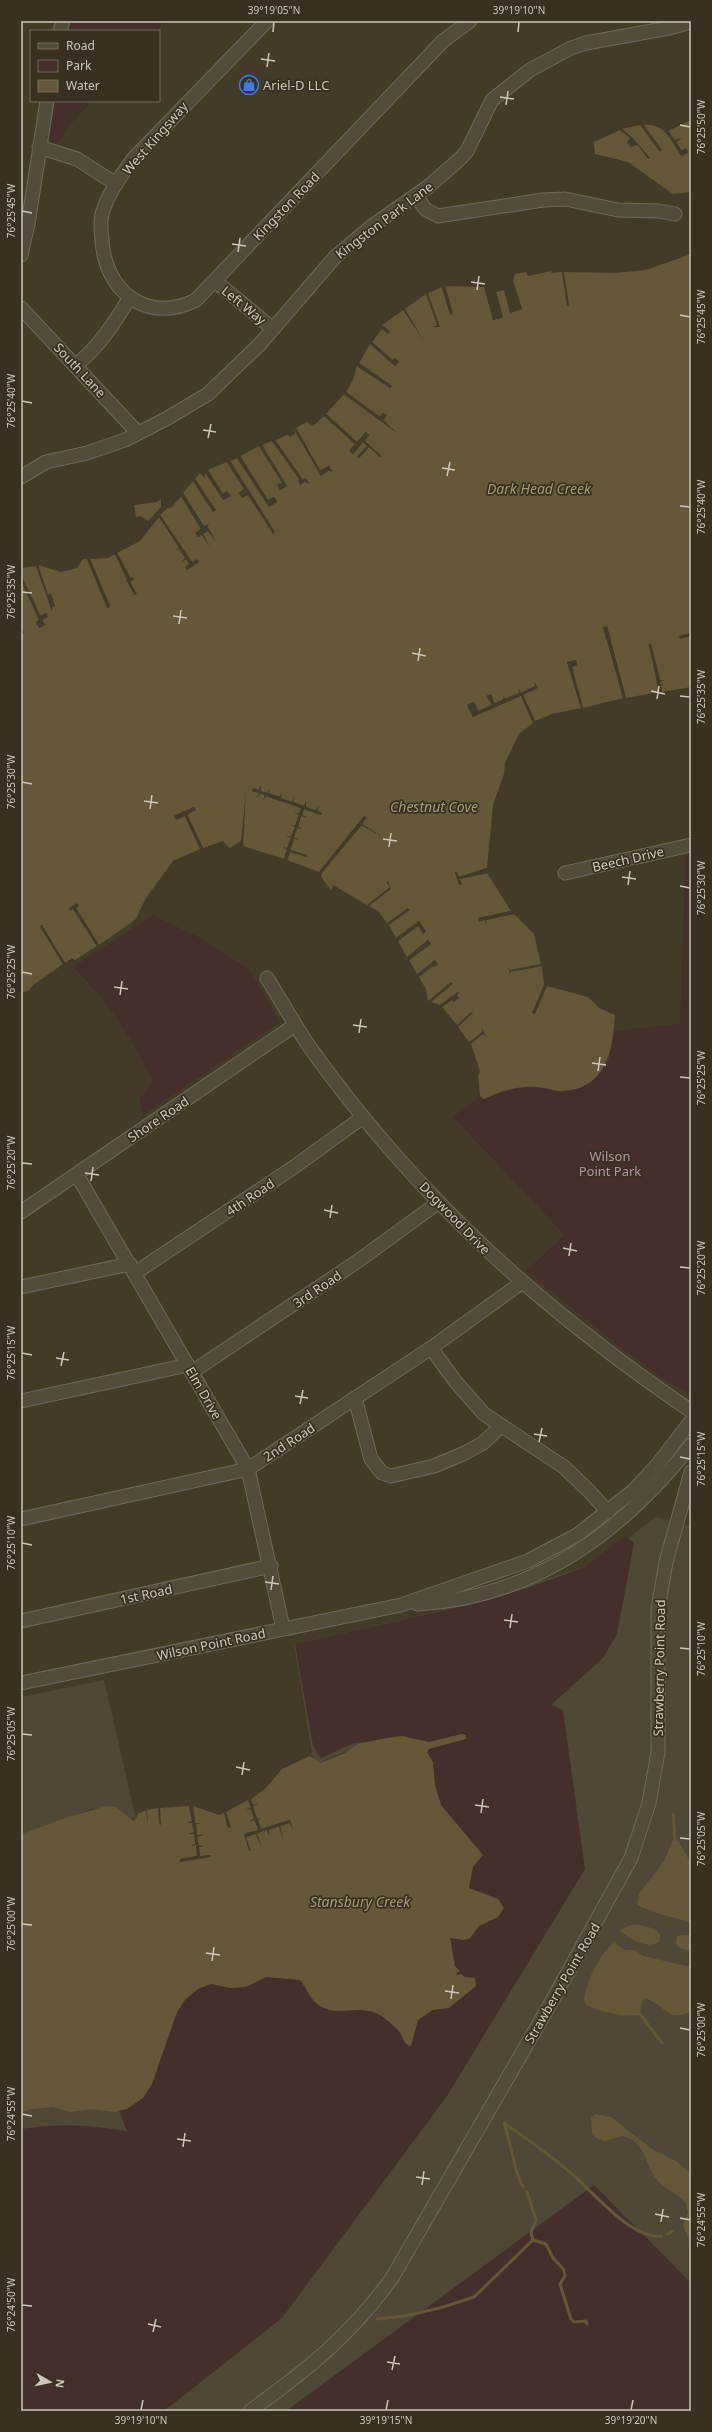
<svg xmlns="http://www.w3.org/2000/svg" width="712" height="2432" font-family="'Noto Sans',sans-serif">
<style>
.airport{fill:#4f4836}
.green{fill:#43302a}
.water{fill:#645839}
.pier{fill:#423b28}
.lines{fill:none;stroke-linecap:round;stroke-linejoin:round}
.stream{stroke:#645839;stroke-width:3}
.minor-casing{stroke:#6f6a5b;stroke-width:15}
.minor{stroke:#524c3c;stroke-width:13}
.ticks{fill:none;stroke:#ccc7ba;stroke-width:1.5}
.labels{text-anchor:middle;stroke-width:3.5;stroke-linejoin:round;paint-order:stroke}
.poi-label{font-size:13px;fill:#ccc7ba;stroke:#383121;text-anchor:start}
.street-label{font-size:13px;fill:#ccc7ba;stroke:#383121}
.park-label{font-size:13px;fill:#b595a9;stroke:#383121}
.water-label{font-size:14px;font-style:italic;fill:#a99a74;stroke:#383121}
.neatline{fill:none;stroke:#ccc7ba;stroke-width:1.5}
.ticks-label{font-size:10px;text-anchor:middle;fill:#ccc7ba}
</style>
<rect width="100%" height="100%" fill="#423b28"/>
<g class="airport">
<polygon points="655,1517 691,1526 691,2411 21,2411 21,2106 380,1746 346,1751 314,1765 294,1644 452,1608 584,1567 614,1550"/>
<polygon points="104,1680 136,1819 93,1809 21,1834 21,1697"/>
</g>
<g class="green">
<polygon points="67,21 165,21 156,31 64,31"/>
<polygon points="52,101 92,101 67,128 58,143 47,141"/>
<polygon points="691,845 691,1391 690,1394 662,1378 617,1345 526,1271 565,1235 453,1117 480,1096 484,1099 500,1092 526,1087 569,1091 609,1059 614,1031 680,1024 686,846"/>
<path d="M153,915L200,938L249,969L280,1022L142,1116L140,1099L153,1082C134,1040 106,999 73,967Z"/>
<path d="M625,1536L634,1543L617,1634L603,1658L551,1705L563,1710L585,1869L447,2096L282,2318L164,2411H21V2129C61,2123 87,2125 127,2131L117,2105L172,2011L386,1740L354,1743L321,1758L313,1746L295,1644L468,1605L530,1587L585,1567Z"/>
<polygon points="594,2185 691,2283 691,2411 286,2411"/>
</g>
<g class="water">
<path d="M691,120V192L673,194L628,162L595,154L594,142L620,130L631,138L627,142L631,147L637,145L650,158L622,129L640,125L660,152L662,150L644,125C665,123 671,141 682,156L688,152L686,149L682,151L676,142L682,138L675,141L668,131Z"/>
<path d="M691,254V633L679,636L680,639L691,636V687L662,692L661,686L663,684L660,685V682L663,681L660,680L651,644L649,645L659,692L626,698L607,627H603L623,698L583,708L572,667L577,665L576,660L567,662L581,708L552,714L535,721L523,695L535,686L521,693L518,688L520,693L505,699L503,695L504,699L494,704L491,694L487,696L492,705L478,711L474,702L467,705L473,717L521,695L533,723L519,734L505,763L504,774L493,805L487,868L459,877L455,872L459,885L460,879L487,873L511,911L478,918L485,920L486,925V920L514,914L534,934L541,964L510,970L508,967L510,976V972L542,966L544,985L532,1013L535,1014L547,986L588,997L599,1008L615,1015C613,1049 607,1088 564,1091C554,1092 546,1087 537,1087C518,1086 501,1091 484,1099L480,1096L478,1076L480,1071L471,1044L483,1034L486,1037L482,1027V1032L469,1042L458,1027L473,1013L477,1015L471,1012L457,1025L442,1007L452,1000L454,1002L459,998L457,996L459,991L440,1005L431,1002L453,984L451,982L428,1001L426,989L419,977L433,966L434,967L438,964L435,960L417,974L409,960L431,944L428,940L407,957L398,941L418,926L426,932L419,921L396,938L389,925L410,910L408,908L387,923L378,911L369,906L391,889L388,881L386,882L390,887L367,905L333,885L331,890L321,877L322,872L362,825L382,837L362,824L364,816L319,872L287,860L290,852L307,857V855L290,850L294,839H299L294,838L297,828H302L298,827L301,816L306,817L302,815L304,809L321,815L317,811L319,806L316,811L305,807L306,801L304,806L293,802L294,798L292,802L280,798L282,793L280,797L268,793L269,789L267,793L260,791L261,786L259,790L253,788L252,791L259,793L257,798L260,793L265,795L263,800L266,796L301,808L299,814L294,812L299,815L295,826L290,824L295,827L291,837L286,836L291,838L287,848L283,847L287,849L284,859L243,846L246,791L241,841L230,848L223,841L203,848L187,814L196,810L194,807L174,816L176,820L185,816L200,849L173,861L146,898L135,920L99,945L76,908L73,909L97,946L75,960L72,958L65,963L41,925L40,927L63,964L32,986L29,990L21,993V634L24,633L21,626V581L40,620L36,622L39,628L45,625L21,575V568L36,566L52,611V607L54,606L51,594L48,595L38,565L61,572L77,568L83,559H87L108,608L110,606L90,559L108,558L115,554L128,579L126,580L135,595L136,594L130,582L134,579L131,578L117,553L140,541L159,517L179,548L176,551L179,548L186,558L182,561L186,559L190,564L187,570L199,562H192L160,515L166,509L172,507L181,496L201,529L196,533L198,537L202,534L210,546L203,534L208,531L216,542L207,526L209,524L204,527L183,493L193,481L213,511L215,510L195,479L200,473L205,478V472L224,500L230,496L227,491L223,494L208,470L227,462L244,489L239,493L242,498L248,495L275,532L230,461L237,458L269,507L277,502L274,497L268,500L240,456L259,446L282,483L277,485L281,490L287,486L262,445L272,441L300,479L301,484L306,478L303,480L275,440L288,435L290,437L295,433L294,429L321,476L329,470L332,472L329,466L320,471L296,428L307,422L313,426L324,416L355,444L349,451L353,454L363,442L367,446L357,457L359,458L369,447L380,457L381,456L365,441L369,435L366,432L357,442L326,414L344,394L397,433L383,420L387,415L383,413L380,417L346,392L353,380L357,366L390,388L392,386L359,363L370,344L395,366L399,362L395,358L393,360L372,342L382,329L388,334L390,331L382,325L403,310L424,341L405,309L426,294L437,325L432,327H440L428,293L442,287L450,314L453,313L445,286L484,287L493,320L503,317L496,292L504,289L510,312L522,309L513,281L515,274L526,272L528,276L551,271L552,273L562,272L567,306L569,305L564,272L615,273L646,270Z"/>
<polygon points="161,499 161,507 148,521 141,516 136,517 134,505 157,502"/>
<path d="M462,1734L466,1735V1739L429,1749L427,1752L433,1762L435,1785L441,1805L483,1855L473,1867L469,1888L498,1899L504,1908L498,1917L479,1926L470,1938L465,1940L450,1938L455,1966L460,1971L456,1973L457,1975L461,1974L465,1977L475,1978L476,1986L449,2008L433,2010L418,2020L411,2046C403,2045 403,2036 398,2030C393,2025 383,2016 376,2013C355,2004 335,2019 316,2003C309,1997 306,1987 300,1980L266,1977L246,1987L230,1988L211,1984L198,1989L185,2000L177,2012L152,2084L143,2098L127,2109L115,2112L91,2109L70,2112L52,2107L30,2109L21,2113V1834L68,1817L107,1806L116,1807L134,1821L139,1813L146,1810L148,1826L147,1810L158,1808L159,1824L161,1825L160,1808L189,1806L192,1821L187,1823H192L194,1832L188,1834L194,1833L196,1844L191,1846L196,1845L197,1856L180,1859V1862L211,1855L200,1856L199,1847L204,1846H199L197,1837L204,1835H197L195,1824L201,1823H195L193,1806L219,1815L224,1813L228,1828L231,1827L226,1812L248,1800L251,1808L246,1810L251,1809L254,1819L249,1821L255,1820L258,1830L244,1834L250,1851L246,1837L256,1833L261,1848L257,1833L267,1830L270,1835L268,1830L279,1826L283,1841L280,1826L290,1823L293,1829L290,1820L261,1829L258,1820L261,1818L257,1819L253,1806L258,1804L253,1805L251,1799L265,1789L282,1769L310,1756L320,1763L343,1754L358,1744L386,1738L402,1736L429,1742Z"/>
<polygon points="673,1840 678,1841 691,1863 691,1922 659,1914 637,1905 639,1894 664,1861"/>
<path d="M631,1925C643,1925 651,1926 660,1934V1941C648,1951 628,1938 619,1930Z"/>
<polygon points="681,1935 691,1935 691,1951 679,1948 676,1944 677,1936"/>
<path d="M615,1943L626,1950H635L643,1956L691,1967V2011C668,2024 665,2004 646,1999L642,2001L640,2014C629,2019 595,2011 585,2004C580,1992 603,1946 615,1943Z"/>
<path d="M595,2114L611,2117L652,2149L676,2161L691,2174V2245L683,2225L688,2212L686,2203C678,2193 665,2190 657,2180C645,2165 645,2140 622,2136L605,2141L596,2138L592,2134L591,2118Z"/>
</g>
<g class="pier">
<polygon points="684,121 668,131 675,140 682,138 676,142 681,151 686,148 688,153 681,156 666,132 654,122 667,130"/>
<polygon points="622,129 633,138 650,158 648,159 638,145 631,147 627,142 630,138 620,130"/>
<polygon points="511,275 522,309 510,313 504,290 496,292 503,318 493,320 484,284 486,286 495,318 500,316 495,290 505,288 511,310 520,308 511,281"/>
<polygon points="445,286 453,314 450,315 442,287"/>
<polygon points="372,342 392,360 395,358 399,362 395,366 370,344"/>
<polygon points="359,363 392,386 390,388 357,366"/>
<polygon points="346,392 380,417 383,413 387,415 383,420 397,433 344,394"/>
<polygon points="326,414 357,442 366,432 369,435 365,441 381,456 380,457 369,447 359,458 357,457 367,446 363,442 353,454 349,451 355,444 324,416"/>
<polygon points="296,428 320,470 329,466 332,472 329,470 321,476 294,429"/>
<polygon points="275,440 303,480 306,478 310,484 305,482 300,485 298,480 299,479 272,441"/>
<polygon points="262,445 287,486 280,490 277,485 282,482 259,446"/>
<polygon points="240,456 268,500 274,497 277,501 269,507 237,458"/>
<polygon points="230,461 275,532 273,534 248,495 242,498 239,493 244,489 227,462"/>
<polygon points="208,470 223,494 227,491 231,496 223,500 205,472"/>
<polygon points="195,479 216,510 213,512 193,481"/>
<polygon points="183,493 204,526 210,524 207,526 216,542 208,531 203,534 209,547 202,535 198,537 195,533 201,529 181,496"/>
<polygon points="165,507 168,507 160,515 192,562 197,559 199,562 187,570 185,567 189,564 186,559 182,562 185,558 179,549 175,551 179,547 159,517 147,528"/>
<polygon points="117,553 130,578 133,577 134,579 130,582 137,594 134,595 115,554"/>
<polygon points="87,559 90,559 110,607 107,608"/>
<polygon points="38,565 48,595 51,594 55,606 52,607 52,611 36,566"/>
<polygon points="21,575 40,616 46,613 48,617 42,620 45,625 39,628 36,622 39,620 21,581"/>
<polygon points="607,626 626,698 623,698 608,639 606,639 603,627"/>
<polygon points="649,644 651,644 660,680 663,680 660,682 661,685 664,684 661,686 662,692 659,692"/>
<polygon points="576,660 577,665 572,667 583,708 581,708 567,662"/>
<polygon points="534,681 538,688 523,695 535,721 533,723 521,696 473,717 467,705 474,702 479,711 492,705 486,696 491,694 494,704 504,699 502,695 505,699 519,693 518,688 521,693 535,686"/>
<polygon points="261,785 261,791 267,793 270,789 268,793 279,797 282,793 281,798 292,802 294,797 293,802 304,806 306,801 306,807 315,810 319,806 317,810 322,813 321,815 304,809 302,815 307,817 301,816 298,827 303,829 297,828 294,838 299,840 294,839 290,850 307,855 307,857 290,852 287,860 284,859 287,850 283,847 287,848 291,838 286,835 291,837 295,827 290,824 295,826 299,815 294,812 299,814 301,808 266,796 263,800 265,795 260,794 257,798 259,793 252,791 253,788 259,790"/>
<polygon points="194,807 196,810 187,815 203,848 201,851 185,816 176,820 174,816"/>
<polygon points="364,816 367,818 362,824 383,837 361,825 321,874 320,871"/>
<polygon points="487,868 487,873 460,879 462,884 459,885 455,872 457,872 459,877"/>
<polygon points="77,903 79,906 76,908 99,945 97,946 73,909 70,911 69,908"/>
<polygon points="511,911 514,914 486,920 487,925 485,920 479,922 478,918"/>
<polygon points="419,921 426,932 423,934 418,926 398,941 396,938"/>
<polygon points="42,925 65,963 63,964 40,926"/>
<polygon points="428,940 431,944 409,960 407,957"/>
<polygon points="251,1799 253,1805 258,1803 253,1806 257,1819 261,1818 258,1820 261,1829 290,1820 293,1829 290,1823 280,1826 284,1841 279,1826 269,1830 269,1836 267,1830 257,1833 262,1848 256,1834 246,1837 251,1851 249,1851 244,1834 258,1830 255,1820 249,1822 254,1819 251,1809 245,1810 251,1808 248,1800"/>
<polygon points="189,1806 193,1806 195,1823 201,1823 196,1824 197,1835 204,1834 197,1837 199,1845 204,1846 199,1847 200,1856 211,1855 211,1857 180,1862 180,1859 197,1856 196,1845 190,1846 195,1844 194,1834 188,1834 194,1832 192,1823 187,1823 192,1821"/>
</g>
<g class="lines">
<g class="stream">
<polyline points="673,1814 675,1840"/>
<polyline points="640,2014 662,2043"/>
<path d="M504,2123C527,2139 552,2156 573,2175C594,2193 632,2240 662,2236"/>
<path d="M504,2124C512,2144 513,2169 523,2187"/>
<polyline points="527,2192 536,2220 531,2233 533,2240"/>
<polyline points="667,2234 673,2231"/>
<polyline points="533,2240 546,2244 553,2258 564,2270 565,2276 560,2284 571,2319 574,2322 586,2321 587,2324"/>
<polyline points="377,2319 405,2316 440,2308 474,2297 533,2240"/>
</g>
<g class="minor-casing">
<g id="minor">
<path d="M267,21L133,159C121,176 108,193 102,214C100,222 101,231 102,239C104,290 146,325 196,300L443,41L470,21"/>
<polyline points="60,31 63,21"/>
<polyline points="39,147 77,159 116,184"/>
<polyline points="416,195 425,209 438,216 543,200 565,199 618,210 659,211 675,214"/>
<polyline points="21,255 28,224 47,101"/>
<polyline points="215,281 272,328"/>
<polyline points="21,308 138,433"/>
<path d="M76,365C99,347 114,323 129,299"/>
<polyline points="21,477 46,462 87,453 125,440 166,419 208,394 260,344 335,257 372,226 429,186 461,158 467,151 492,100 530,70 571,48 586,43 669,28 691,22"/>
<polyline points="565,873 691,845"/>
<path d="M267,978C282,1002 295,1026 311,1049C417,1197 541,1309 691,1411"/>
<polyline points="77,1175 248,1469 283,1628"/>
<polyline points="21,1212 295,1025"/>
<polyline points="135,1273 294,1167 363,1117"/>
<polyline points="21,1287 130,1264"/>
<polyline points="431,1348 455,1381 484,1414 564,1467 590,1492 608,1512"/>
<polyline points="192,1372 358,1261 439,1202"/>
<polyline points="355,1398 371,1459 382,1473 391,1476 434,1466 465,1453 483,1443 501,1426"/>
<polyline points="21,1401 188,1365"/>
<polyline points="21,1519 248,1469 431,1348 521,1283"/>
<path d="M417,1604C533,1598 621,1534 691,1445"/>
<polyline points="21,1621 271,1566"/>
<polyline points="21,1683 401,1605 528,1561 577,1535 633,1491 658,1464 691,1421"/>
<path d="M250,2411C307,2370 350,2336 392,2278L552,2001L631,1858L649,1803L658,1752V1609L666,1562L691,1472"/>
</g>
</g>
<use href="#minor" class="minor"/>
</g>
<path class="ticks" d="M273,32L274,22M518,32L519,22M261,59L275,61M267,67L269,53M500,97L514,99M506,105L508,91M680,125L690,127M22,211L32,213M232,244L246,246M238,252L240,238M471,282L485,284M477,290L479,276M680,315L690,317M22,401L32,403M203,430L216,432M208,438L211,424M442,468L455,470M447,476L450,462M680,506L690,507M22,592L32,593M173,616L187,618M179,624L181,610M412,653L426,656M418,661L420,648M651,691L665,694M680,696L690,697M657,699L659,686M22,782L32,784M144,801L158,803M150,809L152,795M383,839L397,841M389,847L391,833M622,877L636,879M628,885L630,871M680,886L690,888M22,972L32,974M114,987L128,989M120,995L122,981M353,1025L367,1027M359,1033L361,1019M592,1063L606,1065M598,1071L600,1057M680,1077L690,1078M22,1163L32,1164M85,1173L99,1175M91,1181L93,1167M324,1210L338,1213M330,1218L332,1205M563,1248L577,1251M569,1256L571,1243M680,1267L690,1268M22,1353L32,1355M56,1358L69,1360M61,1366L64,1352M295,1396L308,1398M300,1404L303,1390M534,1434L547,1436M539,1442L542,1428M680,1457L690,1459M22,1543L32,1545M265,1582L279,1584M271,1590L273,1576M504,1620L518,1622M510,1628L512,1614M680,1648L690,1649M22,1734L32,1735M236,1767L250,1770M242,1775L244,1762M475,1805L489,1807M481,1813L483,1799M680,1838L690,1839M22,1924L32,1925M206,1953L220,1955M212,1961L214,1947M445,1991L459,1993M451,1999L453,1985M680,2028L690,2030M22,2114L32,2116M177,2139L191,2141M183,2147L185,2133M416,2177L430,2179M422,2185L424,2171M655,2214L669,2217M680,2218L690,2220M661,2222L663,2209M22,2305L32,2306M148,2324L161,2327M153,2332L156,2319M387,2362L400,2364M392,2370L395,2356M141,2410L143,2400M386,2410L388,2400M631,2410L633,2400"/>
<defs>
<g id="shop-ring" transform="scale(1)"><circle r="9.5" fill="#383121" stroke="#3f7fe0" stroke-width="1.5"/><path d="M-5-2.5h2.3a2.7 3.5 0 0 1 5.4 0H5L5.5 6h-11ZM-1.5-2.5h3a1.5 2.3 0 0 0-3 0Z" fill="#3f7fe0"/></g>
</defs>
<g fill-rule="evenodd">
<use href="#shop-ring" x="249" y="85"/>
</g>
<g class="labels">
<g class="poi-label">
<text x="263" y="90">Ariel-D LLC</text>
</g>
<g class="street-label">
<text transform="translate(155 138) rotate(-49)" y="5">West Kingsway</text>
<text transform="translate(286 206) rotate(-46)" y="5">Kingston Road</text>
<text transform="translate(384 220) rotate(-37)" y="5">Kingston Park Lane</text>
<text transform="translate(244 305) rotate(39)" y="5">Left Way</text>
<text transform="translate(80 370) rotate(47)" y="5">South Lane</text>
<text transform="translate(628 859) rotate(-13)" y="5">Beech Drive</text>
<text transform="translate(158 1119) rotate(-34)" y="5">Shore Road</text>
<text transform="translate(250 1197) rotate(-34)" y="5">4th Road</text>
<text transform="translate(455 1218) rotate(46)" y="5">Dogwood Drive</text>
<text transform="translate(317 1289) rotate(-34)" y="5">3rd Road</text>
<text transform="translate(204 1393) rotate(60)" y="5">Elm Drive</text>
<text transform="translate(289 1442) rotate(-33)" y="5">2nd Road</text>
<text transform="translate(146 1594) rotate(-12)" y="5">1st Road</text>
<text transform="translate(211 1644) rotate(-12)" y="5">Wilson Point Road</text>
<text transform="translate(659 1668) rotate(-89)" y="5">Strawberry Point Road</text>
<text transform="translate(562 1983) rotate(-60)" y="5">Strawberry Point Road</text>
</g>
<g class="park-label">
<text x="610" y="1161">Wilson<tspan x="610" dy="15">Point Park</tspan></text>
</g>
<g class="water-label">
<text x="539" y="494">Dark Head Creek</text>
<text x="434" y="812">Chestnut Cove</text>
<text x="360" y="1907">Stansbury Creek</text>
</g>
</g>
<rect width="712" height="2432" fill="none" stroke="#383121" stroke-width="44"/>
<rect x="30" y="30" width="130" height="72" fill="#383121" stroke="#736d5e"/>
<rect x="38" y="43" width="20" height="6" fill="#524c3c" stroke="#736d5e"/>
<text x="66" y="50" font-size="12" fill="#ccc7ba">Road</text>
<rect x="38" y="60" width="20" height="12" fill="#43302a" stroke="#736d5e"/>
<text x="66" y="70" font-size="12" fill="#ccc7ba">Park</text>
<rect x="38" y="80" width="20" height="12" fill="#645839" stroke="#736d5e"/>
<text x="66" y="90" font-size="12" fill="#ccc7ba">Water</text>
<g transform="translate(50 2382) rotate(99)" stroke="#383121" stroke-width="3" paint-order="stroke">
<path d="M0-3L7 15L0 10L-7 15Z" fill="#ccc7ba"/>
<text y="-6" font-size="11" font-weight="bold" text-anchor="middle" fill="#ccc7ba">N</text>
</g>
<rect x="22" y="22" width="668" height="2388" class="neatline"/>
<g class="ticks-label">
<text x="274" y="14">39°19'05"N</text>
<text x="519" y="14">39°19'10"N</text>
<text transform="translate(701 127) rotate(-90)" y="4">76°25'50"W</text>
<text transform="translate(11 211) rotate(-90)" y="4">76°25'45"W</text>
<text transform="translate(701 317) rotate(-90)" y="4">76°25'45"W</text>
<text transform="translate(11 401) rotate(-90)" y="4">76°25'40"W</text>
<text transform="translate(701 507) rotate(-90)" y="4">76°25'40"W</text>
<text transform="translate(11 592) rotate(-90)" y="4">76°25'35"W</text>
<text transform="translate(701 697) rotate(-90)" y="4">76°25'35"W</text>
<text transform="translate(11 782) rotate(-90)" y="4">76°25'30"W</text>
<text transform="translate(701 888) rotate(-90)" y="4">76°25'30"W</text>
<text transform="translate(11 972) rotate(-90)" y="4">76°25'25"W</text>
<text transform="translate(701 1078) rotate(-90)" y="4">76°25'25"W</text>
<text transform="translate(11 1163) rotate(-90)" y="4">76°25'20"W</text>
<text transform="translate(701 1268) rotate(-90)" y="4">76°25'20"W</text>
<text transform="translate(11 1353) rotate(-90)" y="4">76°25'15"W</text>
<text transform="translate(701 1459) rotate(-90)" y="4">76°25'15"W</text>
<text transform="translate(11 1543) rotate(-90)" y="4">76°25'10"W</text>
<text transform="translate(701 1649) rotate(-90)" y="4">76°25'10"W</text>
<text transform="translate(11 1734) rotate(-90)" y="4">76°25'05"W</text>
<text transform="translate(701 1839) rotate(-90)" y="4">76°25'05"W</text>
<text transform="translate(11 1924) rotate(-90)" y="4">76°25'00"W</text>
<text transform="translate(701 2030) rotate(-90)" y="4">76°25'00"W</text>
<text transform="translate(11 2114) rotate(-90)" y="4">76°24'55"W</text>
<text transform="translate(701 2220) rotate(-90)" y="4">76°24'55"W</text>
<text transform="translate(11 2305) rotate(-90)" y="4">76°24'50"W</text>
<text x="141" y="2424">39°19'10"N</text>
<text x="386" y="2424">39°19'15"N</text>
<text x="631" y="2424">39°19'20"N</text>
</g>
</svg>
